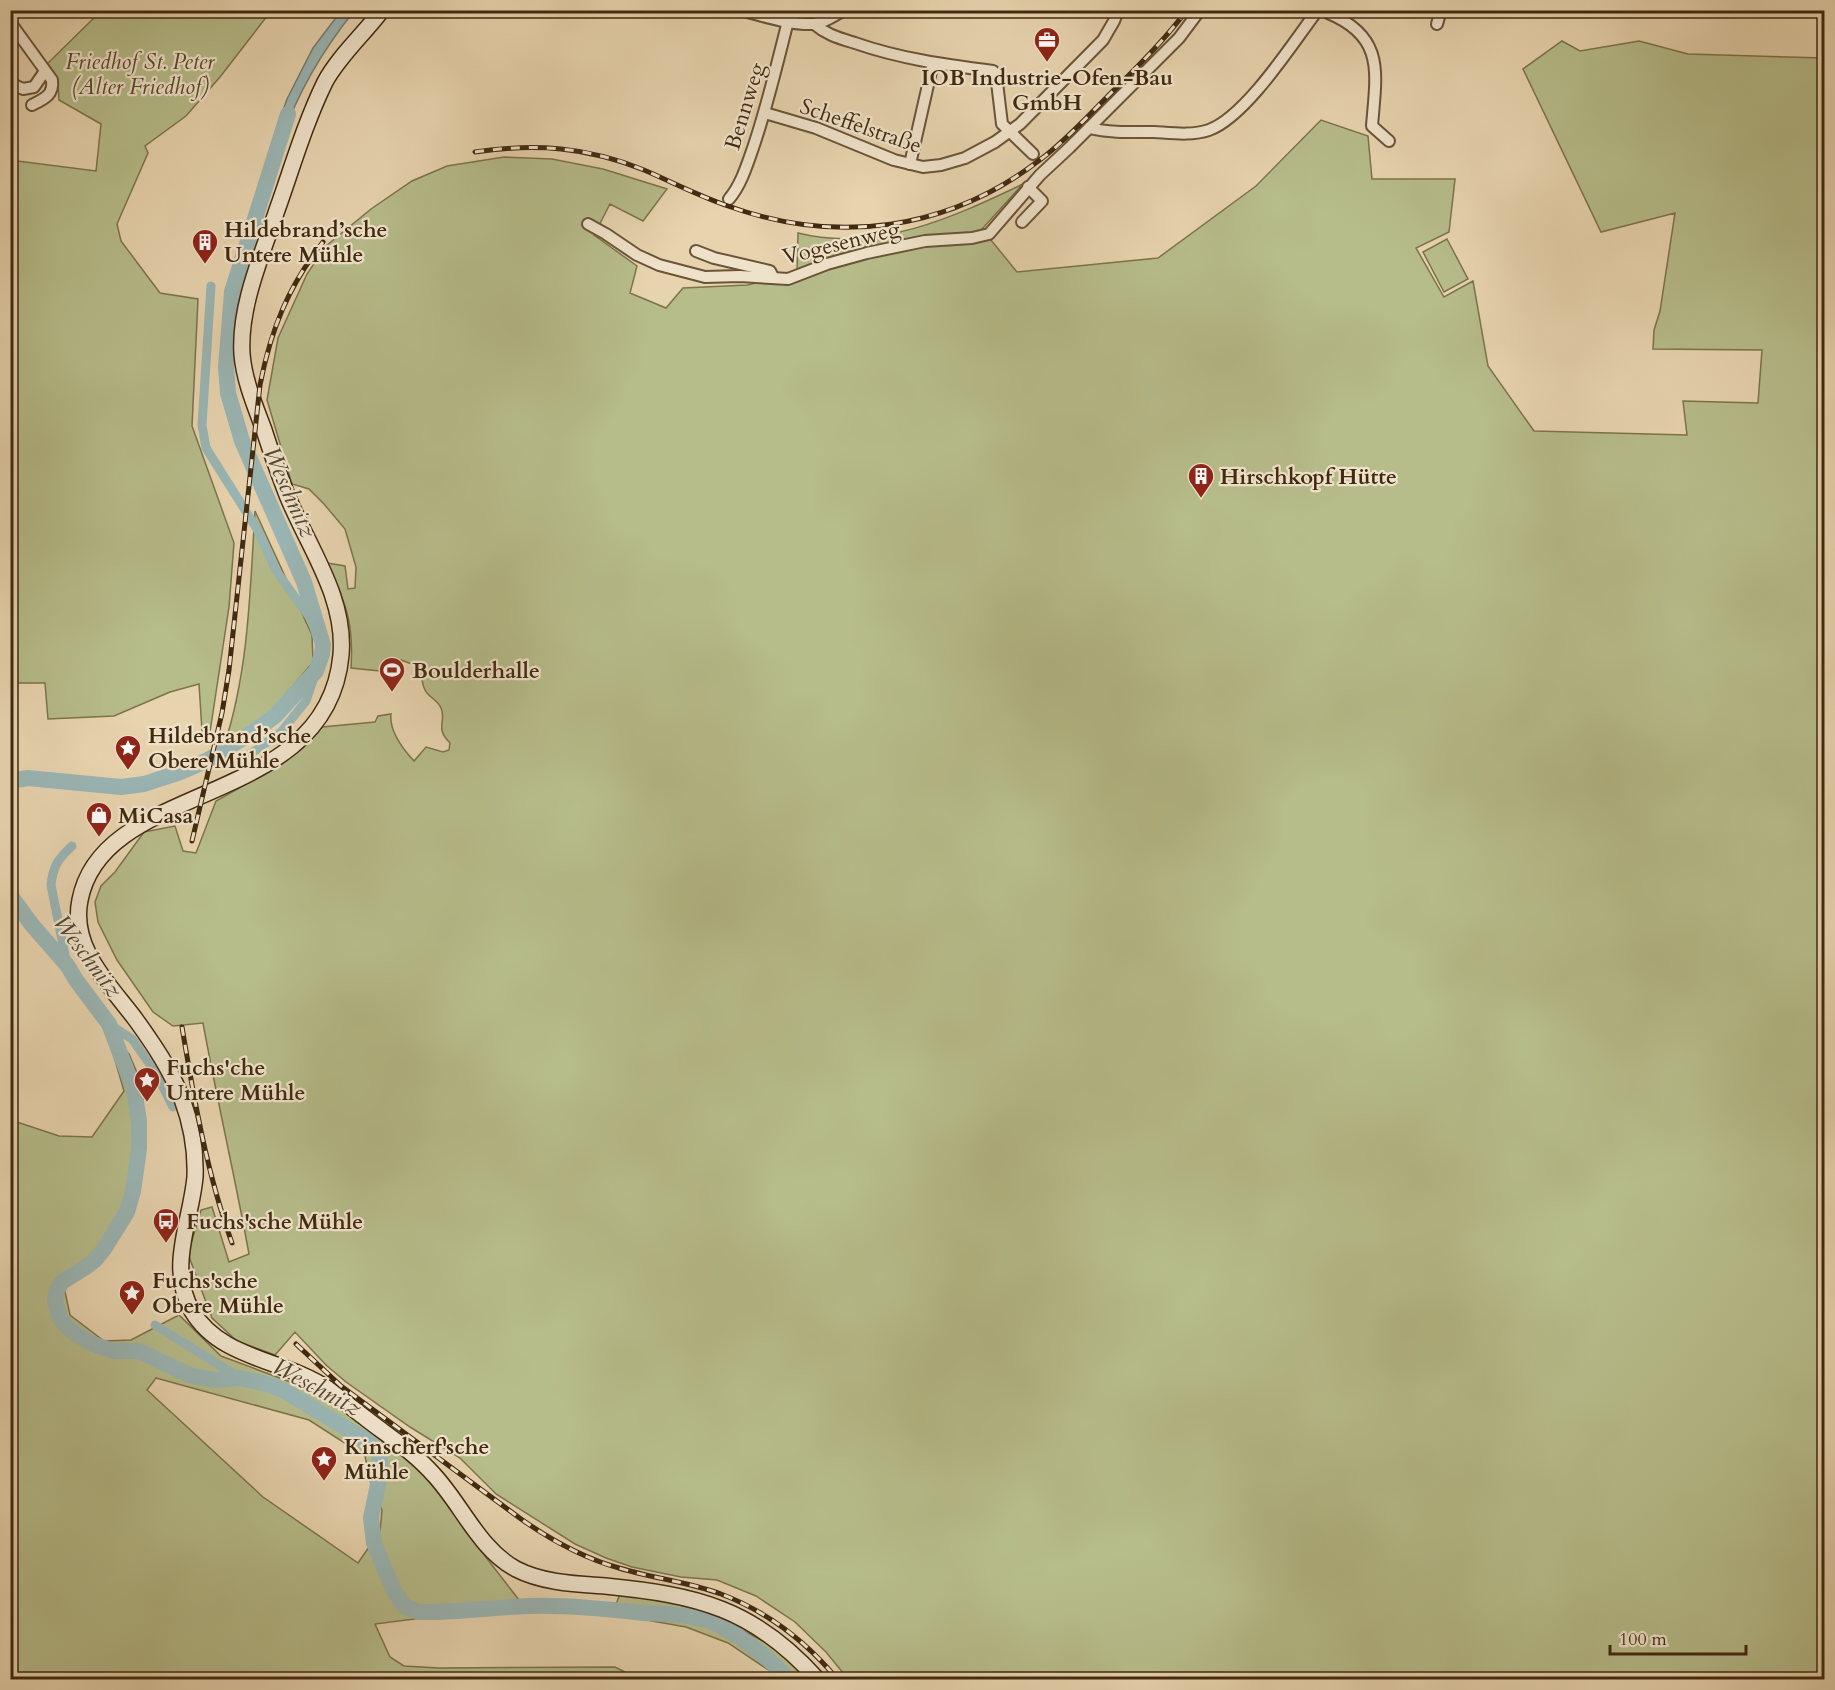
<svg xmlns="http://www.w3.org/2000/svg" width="1835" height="1690" font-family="Cardo,serif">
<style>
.green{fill:#b6bc8a;stroke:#7c734d;stroke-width:1.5;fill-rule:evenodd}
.water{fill:#9ab6b5;stroke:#767e73;stroke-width:1.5}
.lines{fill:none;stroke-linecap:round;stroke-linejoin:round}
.canal{stroke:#9ab6b5;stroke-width:9}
.river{stroke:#9ab6b5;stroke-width:16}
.street-casing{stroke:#6a5438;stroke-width:14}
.secondary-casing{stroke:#412a10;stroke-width:18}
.street{stroke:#efe2ca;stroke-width:10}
.secondary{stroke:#efe2ca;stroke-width:15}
.rail-casing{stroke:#412a10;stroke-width:5}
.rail{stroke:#efe2ca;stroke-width:3;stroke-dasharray:9;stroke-linecap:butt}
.labels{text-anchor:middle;stroke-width:4.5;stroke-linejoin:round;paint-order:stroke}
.park-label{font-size:22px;font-style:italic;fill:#584728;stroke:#efe2ca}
.poi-label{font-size:22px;font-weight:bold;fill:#412a10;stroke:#efe2ca;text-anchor:start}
.street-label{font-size:22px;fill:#412a10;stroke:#efe2ca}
.water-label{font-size:24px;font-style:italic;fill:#534631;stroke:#efe2ca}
</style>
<rect width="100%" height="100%" fill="#e7d3ae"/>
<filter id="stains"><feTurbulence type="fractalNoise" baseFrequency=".00333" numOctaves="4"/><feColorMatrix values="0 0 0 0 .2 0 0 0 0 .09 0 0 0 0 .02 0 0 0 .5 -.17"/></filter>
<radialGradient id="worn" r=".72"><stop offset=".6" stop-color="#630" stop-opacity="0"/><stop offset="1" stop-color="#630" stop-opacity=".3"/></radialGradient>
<g class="green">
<polygon points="101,11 271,11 220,77 186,116 145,146 148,153 117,224 121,241 160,293 198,299 192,426 234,543 229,607 210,732 202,731 199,684 170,692 114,716 48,719 45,683 11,683 10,160 96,171 101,124 59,100 58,82 47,64"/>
<path d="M1562,41L1580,51L1639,41L1688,54L1824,58V1679H848L826,1652L795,1622L756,1596L717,1580L681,1577L632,1567L606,1558L575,1544L496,1494L460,1458L410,1427L346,1382L326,1365L295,1332L275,1355L237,1341L212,1318L188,1254L201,1210L212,1207L229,1262L249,1254C235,1177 217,1100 203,1023L173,1026L153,1012L117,960L98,922L95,902L101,886L115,872L144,832L175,826L183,851L196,853L216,801L275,768L303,748L322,727L375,722L378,716L391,714C389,730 403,749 414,761L426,747L443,752L449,750L450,743C434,727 447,722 441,708C438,700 428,697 425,690C422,684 421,674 420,667L401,660L390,672L351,668C354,623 346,603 327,563L345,566L348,589L355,588L356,567L345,529L324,504L309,489L292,484L267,400L278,338L307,274L326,246L371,209L412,181L447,166L504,157L552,159L603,169L667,189L643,221L610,204L594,235L637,266L630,293L666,308L683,288L747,285L797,274L798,233C877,253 954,217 1023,184L982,229L1017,272L1158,258L1256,186L1321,120L1368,136L1372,179H1455L1449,232L1416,248L1444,297L1473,281L1488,366L1534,431L1687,435L1683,401L1758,403L1762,350L1653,349L1654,330L1660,311L1675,213L1601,232L1523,69Z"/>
<polygon points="1447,239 1468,279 1444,292 1423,252"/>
<path d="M255,511L312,635L313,662L272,711L238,737L224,746C249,670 250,590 255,511Z"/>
<path d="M106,1029L129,1054L143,1087L144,1156L130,1210L100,1251L64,1287L70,1315L104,1341L131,1340L179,1315L221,1356L304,1387L331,1401L415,1465L439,1491L464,1529L523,1605L375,1624L390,1657L404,1666L439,1668L615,1667L639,1679L11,1680V1120L59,1136L92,1137L124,1091ZM156,1378L309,1420L365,1456L370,1481L382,1510L380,1531L358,1563L263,1497L147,1390Z"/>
<polygon points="620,1594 673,1601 701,1609 779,1649 808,1679 782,1679 728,1643 686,1627 612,1614"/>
</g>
<path class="water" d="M341,11H354C323,50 299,89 283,136L275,133L287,99L313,48Z"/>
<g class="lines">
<g class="canal">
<polyline points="211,286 202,425 206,448 257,529 275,569 317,628"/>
<polyline points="249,755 281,732 306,701 316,671"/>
<path d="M67,965L51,885C53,866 58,859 72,846"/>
<polyline points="109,1024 132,1039 156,1073 173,1107"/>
<polyline points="155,1325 240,1378"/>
</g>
<g class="river">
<polyline points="10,781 28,778 121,787 144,784 181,772 208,760 253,732 275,716 316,671 322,654 323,645 304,582 242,441 228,393 226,367 232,292 288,114"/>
<path d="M10,895L32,925L67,965L76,980L109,1024L134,1090L139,1121V1149L133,1191L127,1212L104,1249L95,1260L86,1267L62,1282L57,1290L55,1300L60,1318L67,1327L77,1335L93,1344L113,1351H139L189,1375L215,1380L240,1378L267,1384L283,1390L369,1442L377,1450L380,1458V1475L371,1518L374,1543L393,1589L404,1606L419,1612C456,1613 492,1607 529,1606C567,1605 606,1609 644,1613C666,1614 691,1614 712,1622C734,1631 773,1660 788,1680"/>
</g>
<g class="street-casing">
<g id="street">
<path d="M740,10C763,16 790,25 814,24C824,23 835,15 844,10"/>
<path d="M1328,13C1386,37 1376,74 1372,126L1389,141"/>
<path d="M10,22L52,80C54,95 44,99 32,105"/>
<path d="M814,24C827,35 839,38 855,43C901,59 946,65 993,71L996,74L1002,124L1033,154"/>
<polyline points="1437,24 1441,10"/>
<polyline points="10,83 23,89 34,87 45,71"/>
<polyline points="765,113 816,128 894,160 923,167 941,165 965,158 995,142 1020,124 1103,40 1114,21 1118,10"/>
<path d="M1089,128C1110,133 1132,132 1154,132C1171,133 1192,136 1209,130C1245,117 1291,46 1314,15"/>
<polyline points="910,164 933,63"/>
<path d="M729,199C741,185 747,165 753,148C767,107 777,64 788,21"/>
<polyline points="1022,222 1042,201 1028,187"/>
<polyline points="588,224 606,234 637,255 659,265 705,277 740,276 788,279 827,264 867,253 925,241 972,238 989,234 1040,175 1069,148 1179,38 1200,10"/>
<polyline points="696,251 714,258 770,271 773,277"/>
</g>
</g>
<g class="secondary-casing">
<path id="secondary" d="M382,10C364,34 339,56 325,82C305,123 292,168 277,210C262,255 239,306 242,354C244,380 255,406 264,430C271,452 279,474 287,495C308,547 346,597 341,655C327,810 103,779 80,900C70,948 110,985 136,1020C154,1045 171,1070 182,1099C191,1123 196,1150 195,1177C191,1222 167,1267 192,1311C221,1360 285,1359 328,1389C340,1398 352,1408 364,1417C388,1436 414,1452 434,1475C462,1505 479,1549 516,1569C543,1583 576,1584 605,1586C697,1595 754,1608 818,1680"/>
</g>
<use href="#street" class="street"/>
<use href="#secondary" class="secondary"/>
<g class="rail-casing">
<g id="rail">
<path d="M475,152C536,143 587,147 644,170C672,182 699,196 728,206C837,245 948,231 1041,159C1065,141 1086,118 1107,97C1135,69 1163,42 1187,10"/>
<path d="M192,841L222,713L229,670L260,385C271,329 288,287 323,242"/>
<path d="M182,1027C194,1099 207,1174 232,1243"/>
<path d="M296,1344L341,1386L521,1519C551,1540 583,1558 619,1568C652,1578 688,1582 721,1594C768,1612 806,1641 838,1680"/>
</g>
</g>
<use href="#rail" class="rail"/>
</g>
<defs>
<g id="office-pin" transform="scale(1.35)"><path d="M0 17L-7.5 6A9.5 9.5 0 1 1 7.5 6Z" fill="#8f2418" stroke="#efe2ca"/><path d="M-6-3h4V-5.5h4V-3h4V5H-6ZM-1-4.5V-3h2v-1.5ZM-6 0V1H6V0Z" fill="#fff"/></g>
<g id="building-pin" transform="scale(1.35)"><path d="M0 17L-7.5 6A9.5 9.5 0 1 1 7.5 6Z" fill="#8f2418" stroke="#efe2ca"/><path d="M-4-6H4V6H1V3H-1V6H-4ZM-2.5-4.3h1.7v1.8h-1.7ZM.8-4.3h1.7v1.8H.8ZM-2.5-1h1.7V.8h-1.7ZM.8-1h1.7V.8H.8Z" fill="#fff"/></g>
<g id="stadium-pin" transform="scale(1.35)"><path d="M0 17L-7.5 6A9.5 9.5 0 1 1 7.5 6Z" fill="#8f2418" stroke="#efe2ca"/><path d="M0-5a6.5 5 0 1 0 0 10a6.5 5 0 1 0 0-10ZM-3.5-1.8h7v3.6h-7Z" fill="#fff"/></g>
<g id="sight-pin" transform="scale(1.35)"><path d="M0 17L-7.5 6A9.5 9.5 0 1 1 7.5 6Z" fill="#8f2418" stroke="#efe2ca"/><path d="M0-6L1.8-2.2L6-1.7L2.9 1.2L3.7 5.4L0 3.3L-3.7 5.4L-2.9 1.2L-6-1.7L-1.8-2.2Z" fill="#fff"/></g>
<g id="shop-pin" transform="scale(1.35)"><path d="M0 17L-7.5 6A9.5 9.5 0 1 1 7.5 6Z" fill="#8f2418" stroke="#efe2ca"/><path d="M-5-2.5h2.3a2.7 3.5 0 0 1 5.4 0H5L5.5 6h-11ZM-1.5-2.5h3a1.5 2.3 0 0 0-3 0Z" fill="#fff"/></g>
<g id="bus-pin" transform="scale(1.35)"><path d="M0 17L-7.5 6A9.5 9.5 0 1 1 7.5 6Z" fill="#8f2418" stroke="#efe2ca"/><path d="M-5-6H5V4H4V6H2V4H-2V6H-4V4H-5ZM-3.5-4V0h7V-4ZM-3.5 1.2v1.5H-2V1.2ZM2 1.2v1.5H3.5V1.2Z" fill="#fff"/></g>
</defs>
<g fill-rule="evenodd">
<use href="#office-pin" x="1047" y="40"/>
<use href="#building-pin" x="205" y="242"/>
<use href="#building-pin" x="1201" y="476"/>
<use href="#stadium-pin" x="392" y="670"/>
<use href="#sight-pin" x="128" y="748"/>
<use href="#shop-pin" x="99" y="815"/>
<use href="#sight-pin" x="147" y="1080"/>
<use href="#bus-pin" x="166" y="1221"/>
<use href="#sight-pin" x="132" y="1293"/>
<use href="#sight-pin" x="324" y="1459"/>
</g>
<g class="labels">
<g class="park-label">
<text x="140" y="69">Friedhof St. Peter<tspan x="140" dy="25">(Alter Friedhof)</tspan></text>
</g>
<g class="poi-label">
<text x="1047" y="85" text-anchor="middle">IOB Industrie-Ofen-Bau<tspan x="1047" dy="25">GmbH</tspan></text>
<text x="224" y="237">Hildebrand’sche<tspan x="224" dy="25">Untere Mühle</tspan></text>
<text x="1220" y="484">Hirschkopf Hütte</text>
<text x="412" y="678">Boulderhalle</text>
<text x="148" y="743">Hildebrand’sche<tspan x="148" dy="25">Obere Mühle</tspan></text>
<text x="118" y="823">MiCasa</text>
<text x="166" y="1075">Fuchs'che<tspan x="166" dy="25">Untere Mühle</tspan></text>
<text x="186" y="1229">Fuchs'sche Mühle</text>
<text x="152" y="1288">Fuchs'sche<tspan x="152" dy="25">Obere Mühle</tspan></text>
<text x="344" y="1454">Kinscherf'sche<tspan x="344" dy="25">Mühle</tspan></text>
</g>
<g class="street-label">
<text transform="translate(744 106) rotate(-73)" y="8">Bennweg</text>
<text transform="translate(861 125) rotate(19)" y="8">Scheffelstraße</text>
<text transform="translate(841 242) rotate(-14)" y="8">Vogesenweg</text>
</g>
<g class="water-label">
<text transform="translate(290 492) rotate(66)" y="8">Weschnitz</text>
<text transform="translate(88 956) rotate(53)" y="8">Weschnitz</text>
<text transform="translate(317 1387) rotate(28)" y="8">Weschnitz</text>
</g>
</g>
<rect width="1835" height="1690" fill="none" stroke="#e7d3ae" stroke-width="36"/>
<rect x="12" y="12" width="1811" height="1666" fill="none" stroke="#412a10" stroke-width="3"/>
<rect x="18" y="18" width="1799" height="1654" fill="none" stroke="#412a10" stroke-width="1.5"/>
<path d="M1610 1645v9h136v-9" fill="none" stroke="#412a10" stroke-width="3"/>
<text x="1619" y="1645" font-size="18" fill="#412a10" stroke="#efe2ca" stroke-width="4.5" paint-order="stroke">100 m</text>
<rect width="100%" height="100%" filter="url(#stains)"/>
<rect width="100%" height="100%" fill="url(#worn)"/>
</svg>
